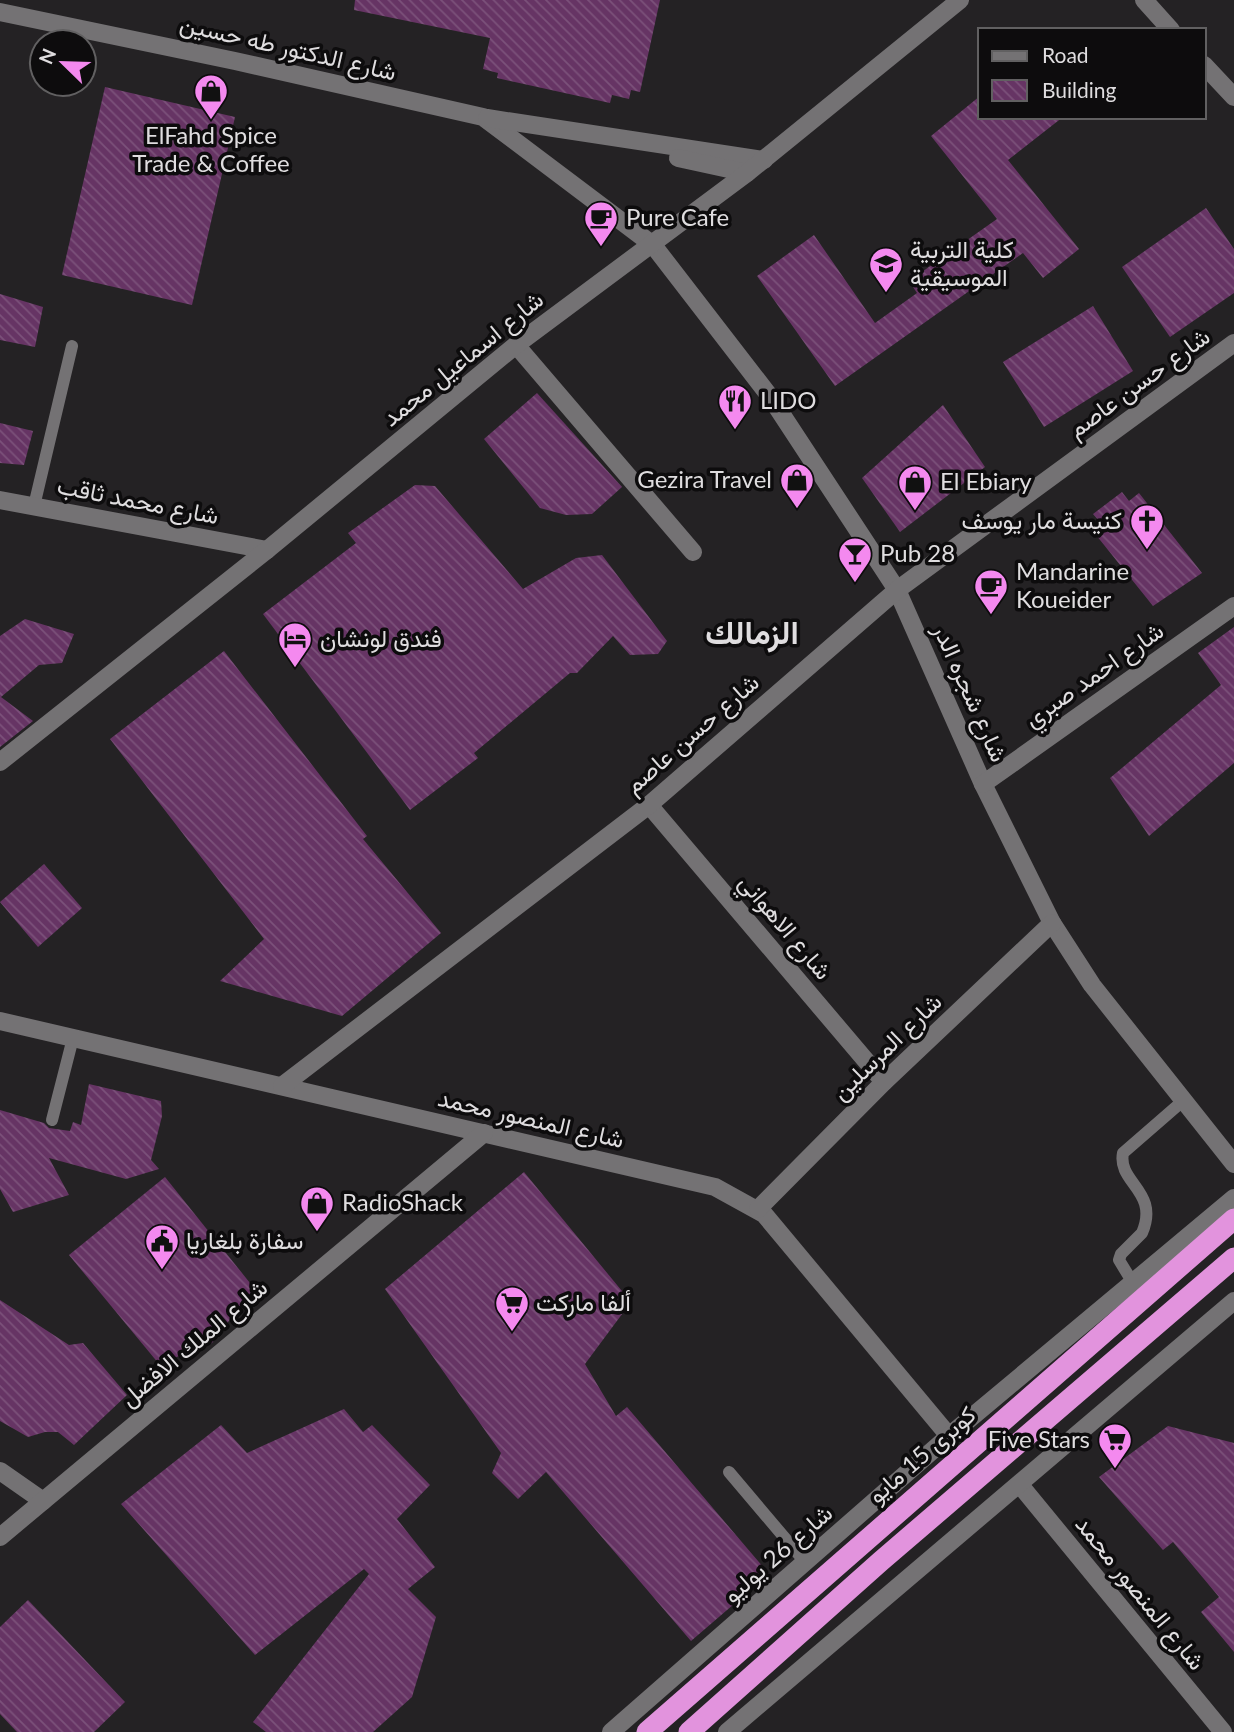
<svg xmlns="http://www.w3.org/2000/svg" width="1234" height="1732" font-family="Lato,Vazirmatn,sans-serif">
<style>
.building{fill:url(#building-back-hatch)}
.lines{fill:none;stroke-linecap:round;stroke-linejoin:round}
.service{stroke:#747274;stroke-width:12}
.minor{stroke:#747274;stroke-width:18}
.tertiary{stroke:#747274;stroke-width:18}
.motorway{stroke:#e293dd;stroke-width:21}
.labels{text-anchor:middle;stroke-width:7;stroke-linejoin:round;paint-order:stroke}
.street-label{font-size:24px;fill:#dfdddf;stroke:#0d0c0d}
.poi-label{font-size:24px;fill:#dfdddf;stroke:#0d0c0d;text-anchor:start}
.district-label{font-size:32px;font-weight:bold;fill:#dfdddf;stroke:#0d0c0d}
</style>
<defs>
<pattern id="building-back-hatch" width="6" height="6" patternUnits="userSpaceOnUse" patternTransform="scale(1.75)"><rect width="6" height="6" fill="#663464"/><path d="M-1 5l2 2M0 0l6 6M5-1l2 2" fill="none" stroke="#7b517a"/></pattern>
</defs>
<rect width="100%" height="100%" fill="#242224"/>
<g class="building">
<polygon points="355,0 660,0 640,92 631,90 629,99 612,95 610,103 497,78 498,73 483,69 490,38 354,10"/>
<polygon points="105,87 235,117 192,305 62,275"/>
<polygon points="980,96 980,117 1063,117 1008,160 1079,249 1043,278 1023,253 835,386 757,276 814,235 875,323 917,293 909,281 997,219 931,136"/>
<polygon points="1206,208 1234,249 1234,293 1170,337 1122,267"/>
<polygon points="0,294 43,307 35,347 0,340"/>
<polygon points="1093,306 1133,371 1044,427 1003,362"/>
<polygon points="537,393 622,487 592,514 566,515 540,508 484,439"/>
<polygon points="943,405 985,467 900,532 862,478"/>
<polygon points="0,423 33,431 24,465 0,463"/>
<polygon points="415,485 435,486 523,589 576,558 602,555 667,641 658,654 630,655 613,636 577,673 570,673 474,753 478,758 410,810 263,614 356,543 348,533"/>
<polygon points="1122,492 1129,501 1139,493 1202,573 1153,606 1092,530 1101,523 1093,514"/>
<polygon points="25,619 74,634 62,663 39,665 1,697 33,721 0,747 0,636"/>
<polygon points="1234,627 1234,763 1149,836 1110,778 1221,685 1198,653"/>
<polygon points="224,651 367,836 363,839 441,933 342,1016 220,981 264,939 110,739"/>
<polygon points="44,864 82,908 38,947 0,902"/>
<polygon points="89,1084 161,1101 162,1116 151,1160 159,1169 126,1179 49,1158 69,1195 13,1212 0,1189 0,1110 44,1123 49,1128 70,1131 73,1122 81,1125"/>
<polygon points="524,1172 631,1302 585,1364 616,1416 627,1407 769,1574 691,1641 546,1472 518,1499 492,1473 501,1453 385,1289"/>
<polygon points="165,1177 254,1288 212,1343 159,1364 69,1255"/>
<polygon points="0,1300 69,1345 83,1343 127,1395 74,1445 58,1432 45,1432 28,1437 0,1421"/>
<polygon points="344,1409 363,1432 372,1425 430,1485 397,1519 435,1567 408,1589 436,1617 412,1697 373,1732 266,1732 253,1722 369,1574 364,1569 255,1655 121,1504 221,1425 247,1453"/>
<polygon points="1168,1426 1234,1443 1234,1652 1201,1612 1219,1597 1173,1542 1163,1550 1099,1477"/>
<polygon points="28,1600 125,1702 94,1732 17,1732 0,1714 0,1627"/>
</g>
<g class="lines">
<g class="service">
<polyline points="34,506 72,346"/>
<polyline points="52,1120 73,1038"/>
<path d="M1133,1283L1119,1260L1121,1254L1142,1233C1160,1191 1117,1183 1123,1153L1184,1100"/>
<polyline points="729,1472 806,1563"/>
</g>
<g class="minor">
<polyline points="1144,0 1171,30"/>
<polyline points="0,12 235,61 483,117 653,245 771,398 897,590 983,784 1052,923 1092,985 1234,1164"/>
<polyline points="1204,65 1234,97"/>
<polyline points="487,118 764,160"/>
<polyline points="678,158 747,173"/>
<polyline points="516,345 693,552"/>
<polyline points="0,500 267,550"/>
<polyline points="0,762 267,550 516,345 747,173 960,0"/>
<polyline points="983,784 1234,606"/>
<polyline points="649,805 884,1082"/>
<polyline points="0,1021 715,1187 764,1214 949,1436"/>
<polyline points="282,1086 649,805 897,590 1234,343"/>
<polyline points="758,1209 884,1082 1052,923"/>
<polyline points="0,1471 43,1501"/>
<polyline points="1020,1485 1223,1732"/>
<polyline points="0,1537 484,1133"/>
</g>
<g class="tertiary">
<polyline points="611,1732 949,1436 1234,1198"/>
<polyline points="727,1732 1234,1301"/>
</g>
<g class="motorway">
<polyline points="647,1732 1234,1219"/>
<polyline points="689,1732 881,1561 1234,1258"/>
</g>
</g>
<defs>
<g id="shop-pin" transform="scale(1.75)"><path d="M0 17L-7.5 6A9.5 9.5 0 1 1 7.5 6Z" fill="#f489ef" stroke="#0d0c0d"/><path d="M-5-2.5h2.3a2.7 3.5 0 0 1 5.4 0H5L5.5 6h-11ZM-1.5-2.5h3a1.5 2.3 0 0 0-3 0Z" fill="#111"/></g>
<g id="cafe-pin" transform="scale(1.75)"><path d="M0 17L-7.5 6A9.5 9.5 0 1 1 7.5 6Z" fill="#f489ef" stroke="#0d0c0d"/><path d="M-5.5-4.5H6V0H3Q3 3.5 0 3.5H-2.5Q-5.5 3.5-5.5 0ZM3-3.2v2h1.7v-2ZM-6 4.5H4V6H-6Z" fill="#111"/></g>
<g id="university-pin" transform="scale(1.75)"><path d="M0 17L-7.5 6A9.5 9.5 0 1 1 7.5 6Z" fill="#f489ef" stroke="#0d0c0d"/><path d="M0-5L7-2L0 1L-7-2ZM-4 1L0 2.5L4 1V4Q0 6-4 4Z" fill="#111"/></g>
<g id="restaurant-pin" transform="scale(1.75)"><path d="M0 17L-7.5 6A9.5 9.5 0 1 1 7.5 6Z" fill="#f489ef" stroke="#0d0c0d"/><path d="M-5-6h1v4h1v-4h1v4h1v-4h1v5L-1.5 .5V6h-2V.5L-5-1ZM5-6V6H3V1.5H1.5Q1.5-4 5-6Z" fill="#111"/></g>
<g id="church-pin" transform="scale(1.75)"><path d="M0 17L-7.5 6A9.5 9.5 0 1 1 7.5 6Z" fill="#f489ef" stroke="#0d0c0d"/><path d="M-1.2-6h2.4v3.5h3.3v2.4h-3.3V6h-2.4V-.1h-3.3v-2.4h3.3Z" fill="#111"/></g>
<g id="bar-pin" transform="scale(1.75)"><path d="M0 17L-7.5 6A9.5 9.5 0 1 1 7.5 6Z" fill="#f489ef" stroke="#0d0c0d"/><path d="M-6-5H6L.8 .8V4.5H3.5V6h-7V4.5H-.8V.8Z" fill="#111"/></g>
<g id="hotel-pin" transform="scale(1.75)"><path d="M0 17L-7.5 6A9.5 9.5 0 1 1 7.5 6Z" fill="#f489ef" stroke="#0d0c0d"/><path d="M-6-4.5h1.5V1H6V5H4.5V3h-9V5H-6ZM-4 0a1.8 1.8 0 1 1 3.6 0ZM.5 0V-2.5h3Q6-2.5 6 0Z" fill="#111"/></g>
<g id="civic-pin" transform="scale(1.75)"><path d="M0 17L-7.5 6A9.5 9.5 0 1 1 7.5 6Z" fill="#f489ef" stroke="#0d0c0d"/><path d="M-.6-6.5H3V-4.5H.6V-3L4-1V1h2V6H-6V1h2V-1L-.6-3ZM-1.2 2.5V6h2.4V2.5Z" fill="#111"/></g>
<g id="supermarket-pin" transform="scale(1.75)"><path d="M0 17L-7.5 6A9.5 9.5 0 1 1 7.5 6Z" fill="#f489ef" stroke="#0d0c0d"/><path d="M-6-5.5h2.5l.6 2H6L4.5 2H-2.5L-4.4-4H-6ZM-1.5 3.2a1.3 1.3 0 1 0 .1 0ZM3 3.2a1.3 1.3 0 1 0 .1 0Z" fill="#111"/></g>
</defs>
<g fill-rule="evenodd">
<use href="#shop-pin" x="211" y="91"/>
<use href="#cafe-pin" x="601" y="218"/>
<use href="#university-pin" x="886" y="264"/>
<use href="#restaurant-pin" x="735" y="401"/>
<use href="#shop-pin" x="797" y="480"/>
<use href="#shop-pin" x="915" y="482"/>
<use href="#church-pin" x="1147" y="521"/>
<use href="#bar-pin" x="855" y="554"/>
<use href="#cafe-pin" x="991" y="586"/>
<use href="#hotel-pin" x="295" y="639"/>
<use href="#shop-pin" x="317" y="1203"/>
<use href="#civic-pin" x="162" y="1241"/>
<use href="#supermarket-pin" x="512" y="1303"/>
<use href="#supermarket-pin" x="1115" y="1440"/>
</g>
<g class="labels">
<g class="street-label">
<text transform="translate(288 48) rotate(13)" y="8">شارع الدكتور طه حسين</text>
<text transform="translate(463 359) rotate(-39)" y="8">شارع اسماعيل محمد</text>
<text transform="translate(1139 383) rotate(-36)" y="8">شارع حسن عاصم</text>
<text transform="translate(138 501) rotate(11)" y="8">شارع محمد ثاقب</text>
<text transform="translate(1094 675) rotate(-35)" y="8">شارع احمد صبري</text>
<text transform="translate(970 693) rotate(66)" y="8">شارع شجره الدر</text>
<text transform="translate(692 734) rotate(-41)" y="8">شارع حسن عاصم</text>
<text transform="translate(785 927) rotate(50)" y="8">شارع الاهواني</text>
<text transform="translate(887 1047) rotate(-44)" y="8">شارع المرسلين</text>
<text transform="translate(531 1119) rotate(13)" y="8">شارع المنصور محمد</text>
<text transform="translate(194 1343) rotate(-40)" y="8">شارع الملك الافضل</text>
<text transform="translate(922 1455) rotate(-41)" y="8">كوبرى 15 مايو</text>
<text transform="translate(778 1554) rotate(-41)" y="8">شارع 26 يوليو</text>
<text transform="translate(1140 1593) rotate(51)" y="8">شارع المنصور محمد</text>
</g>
<g class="poi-label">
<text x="211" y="144" text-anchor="middle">ElFahd Spice<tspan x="211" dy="28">Trade &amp; Coffee</tspan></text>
<text x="626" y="226">Pure Cafe</text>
<text x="910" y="258">كلية التربية<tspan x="910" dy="28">الموسيقية</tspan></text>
<text x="760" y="409">LIDO</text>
<text x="772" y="488" text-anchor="end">Gezira Travel</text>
<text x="940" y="490">El Ebiary</text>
<text x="1122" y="529" text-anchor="end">كنيسة مار يوسف</text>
<text x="880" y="562">Pub 28</text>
<text x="1016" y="580">Mandarine<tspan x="1016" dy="28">Koueider</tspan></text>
<text x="320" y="647">فندق لونشان</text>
<text x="342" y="1211">RadioShack</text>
<text x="186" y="1249">سفارة بلغاريا</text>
<text x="536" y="1311">ألفا ماركت</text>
<text x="1090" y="1448" text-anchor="end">Five Stars</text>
</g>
<g class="district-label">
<text x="752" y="644">الزمالك</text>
</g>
</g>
<rect x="978" y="28" width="228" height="91" fill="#0d0c0d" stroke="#616061" stroke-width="2"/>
<rect x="992" y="51" width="35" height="10" fill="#747274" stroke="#616061" stroke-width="2"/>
<text x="1042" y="63" font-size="21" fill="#dfdddf">Road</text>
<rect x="992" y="80" width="35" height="21" fill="url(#building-back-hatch)" stroke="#616061" stroke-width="2"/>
<text x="1042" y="98" font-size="21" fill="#dfdddf">Building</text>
<g transform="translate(63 63) rotate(293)"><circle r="33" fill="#0d0c0d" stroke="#616061" stroke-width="2"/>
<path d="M0-5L12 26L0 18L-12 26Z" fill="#f489ef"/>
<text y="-10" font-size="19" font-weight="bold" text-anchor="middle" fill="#dfdddf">N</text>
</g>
</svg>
